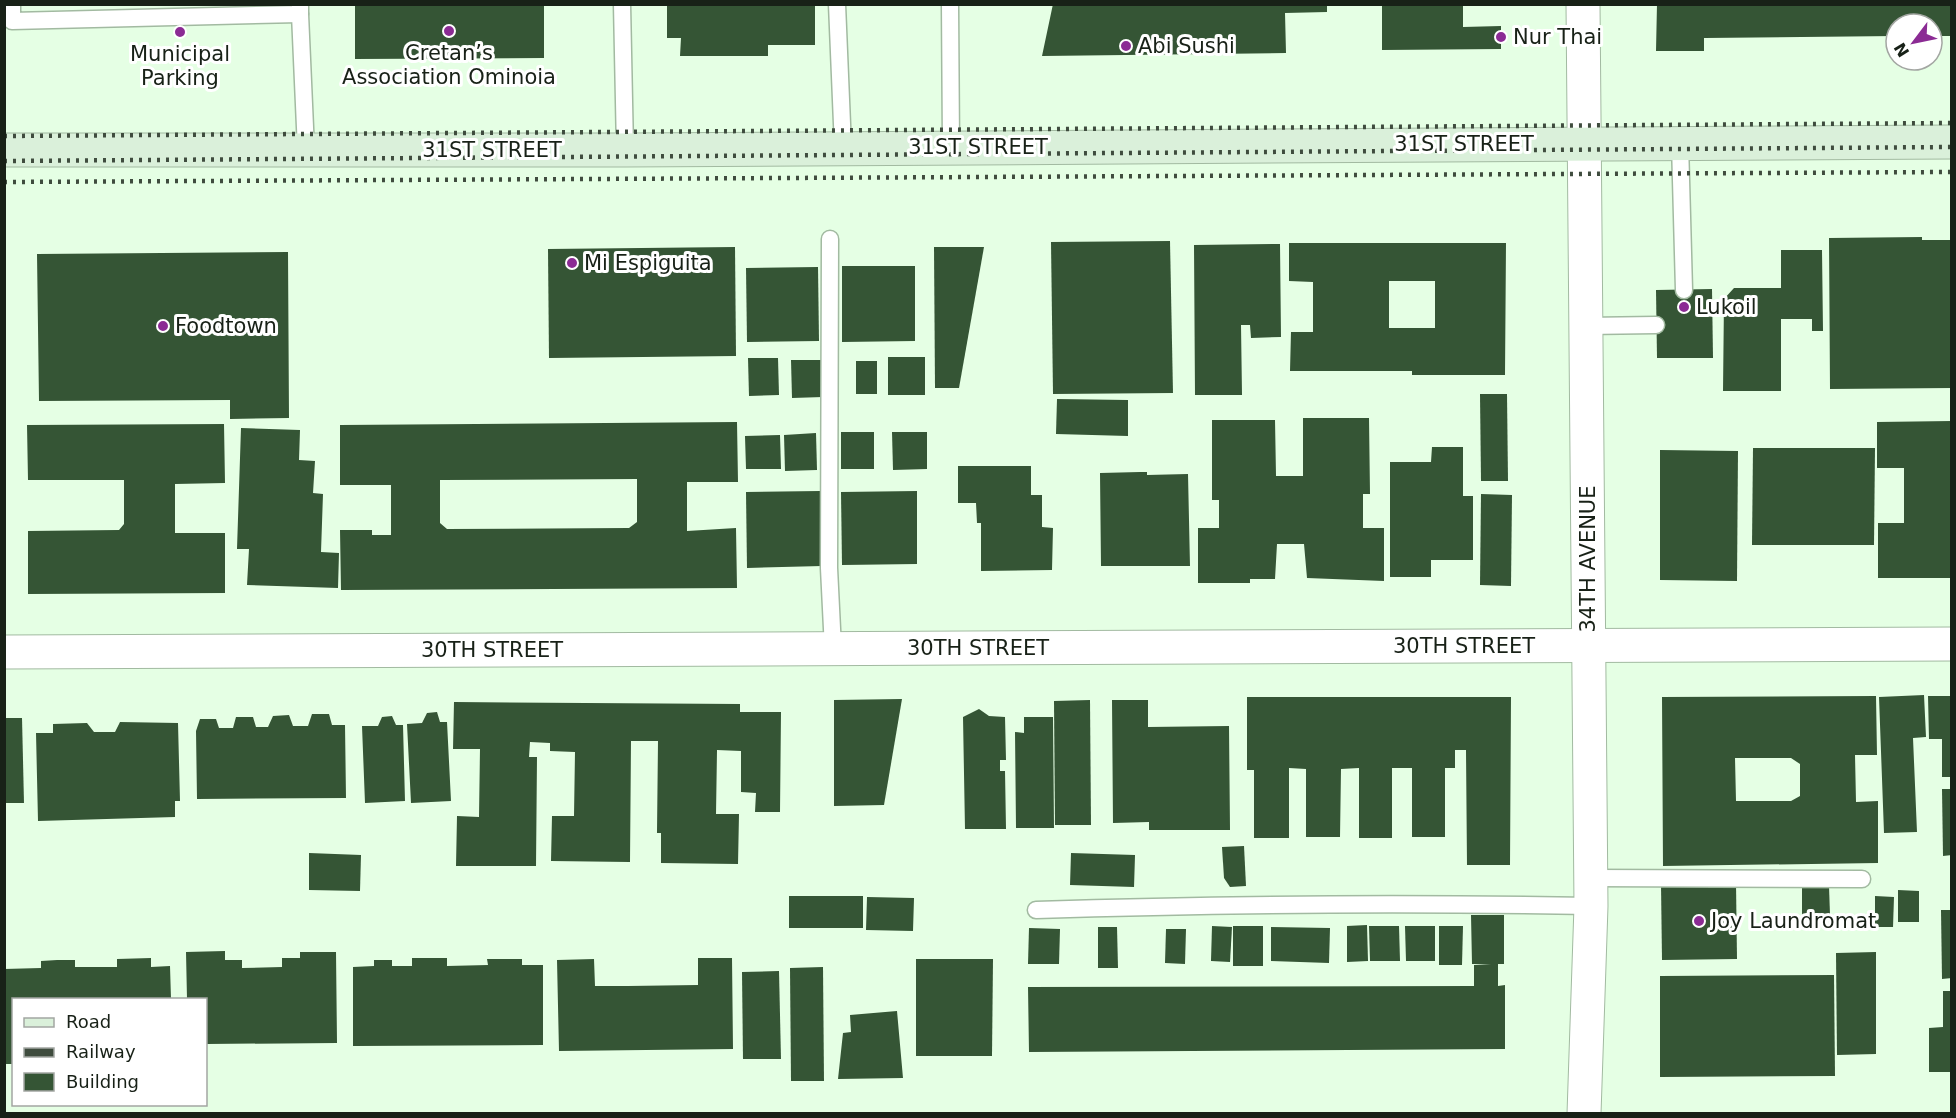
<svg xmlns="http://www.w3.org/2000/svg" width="1956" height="1118" font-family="'DejaVu Sans',sans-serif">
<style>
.building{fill:#355535;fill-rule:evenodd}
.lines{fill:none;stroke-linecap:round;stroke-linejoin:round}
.service-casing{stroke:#a2baa1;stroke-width:19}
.minor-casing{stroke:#a2baa1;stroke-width:35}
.tertiary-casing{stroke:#a2baa1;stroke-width:35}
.secondary-casing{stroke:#a2baa1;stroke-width:35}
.service{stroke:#fff;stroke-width:16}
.minor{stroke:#fff;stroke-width:33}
.tertiary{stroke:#fff;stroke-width:33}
.secondary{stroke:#daf0da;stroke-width:33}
.rail{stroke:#3f4c3e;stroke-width:4.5;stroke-dasharray:3 6;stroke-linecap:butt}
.poi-dot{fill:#8b2b94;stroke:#fff;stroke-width:2}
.labels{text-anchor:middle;stroke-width:6;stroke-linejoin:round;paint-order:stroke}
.poi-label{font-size:21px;fill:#182117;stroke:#fff;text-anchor:start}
.street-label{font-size:21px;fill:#182117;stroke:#fff}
</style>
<rect width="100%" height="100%" fill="#e5ffe4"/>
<g class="building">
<polygon points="355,4 544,4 544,58 355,59"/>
<polygon points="667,4 815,4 815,45 768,45 768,56 680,56 681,38 667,38"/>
<polygon points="1053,4 1327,4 1327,12 1285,13 1286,53 1042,56"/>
<polygon points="1657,4 1952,4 1952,36 1932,36 1932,24 1896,24 1896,36 1704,38 1704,51 1656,51"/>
<polygon points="1382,5 1463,5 1463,27 1501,26 1501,49 1382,50"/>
<polygon points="1922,237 1922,240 1952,240 1952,388 1830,389 1829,238"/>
<polygon points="1170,241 1173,393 1053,394 1051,242"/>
<path d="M1289,243H1506L1505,375H1412V371H1290L1291,332H1313V282L1289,281ZM1389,281H1435V328H1389Z"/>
<polygon points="1280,244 1281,337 1251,338 1250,325 1241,325 1242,395 1195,395 1194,245"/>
<polygon points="735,247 736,356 549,358 548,249"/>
<polygon points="934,247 984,247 959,388 935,388"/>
<polygon points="1781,250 1822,250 1823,331 1812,331 1812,319 1781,319 1781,391 1723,391 1724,299 1734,288 1781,288"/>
<polygon points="288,252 289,418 230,419 230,400 39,401 37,254"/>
<polygon points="842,266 915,266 915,341 842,342"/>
<polygon points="818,267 819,341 747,342 746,268"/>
<polygon points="1712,289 1713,358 1657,358 1656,290"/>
<rect x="888" y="357" width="37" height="38"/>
<polygon points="748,358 778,358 779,395 749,396"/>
<polygon points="791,360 822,360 823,397 792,398"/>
<rect x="856" y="361" width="21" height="33"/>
<polygon points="1480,394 1507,394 1508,481 1481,481"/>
<polygon points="1057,399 1128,400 1128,436 1056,434"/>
<polygon points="1303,418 1369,418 1370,494 1363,494 1363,528 1384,528 1384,581 1307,578 1304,544 1277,544 1275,579 1250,579 1250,583 1198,583 1198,528 1219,528 1219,500 1212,500 1212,420 1275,420 1276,476 1303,476"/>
<polygon points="1952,421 1952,578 1878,578 1878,523 1904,523 1904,468 1877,468 1877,422"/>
<path d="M737,422L738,482H687V531L736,528L737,588L341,590L340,530H372V535H391V485H340V425ZM637,479V522L629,528L447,529L440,523V480Z"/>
<polygon points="224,424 225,483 175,484 175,533 225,533 225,593 28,594 28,531 119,530 124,524 124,480 28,480 27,425"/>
<polygon points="241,428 300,430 299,460 315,461 313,493 323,494 321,552 339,553 338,588 247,585 249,549 237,549"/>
<rect x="841" y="432" width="33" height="37"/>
<polygon points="892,432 927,432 927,469 893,470"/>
<polygon points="816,433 817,470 785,471 784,435"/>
<polygon points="780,435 781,469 746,469 745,436"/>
<polygon points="1432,447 1463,447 1463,496 1473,496 1473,560 1431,560 1431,577 1390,577 1390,462 1431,462"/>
<polygon points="1753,448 1875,448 1874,545 1752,545"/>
<polygon points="1660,450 1738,451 1737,581 1660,580"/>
<polygon points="958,466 1031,466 1031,495 1042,495 1042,527 1053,528 1052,570 981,571 981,523 977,523 976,503 958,503"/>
<polygon points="1140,472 1147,472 1147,475 1188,474 1190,566 1101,566 1100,473"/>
<polygon points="820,491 822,566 747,568 746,492"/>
<polygon points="917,491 917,564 842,565 841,492"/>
<polygon points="1481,494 1512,495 1511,586 1480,585"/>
<polygon points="1924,695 1926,737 1913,738 1917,832 1884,833 1879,697"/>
<path d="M1876,696L1877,755H1855L1856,802L1878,801V863L1663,866L1662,697ZM1735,758H1791L1800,764V796L1791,801H1736Z"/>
<polygon points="1928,696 1952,696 1952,777 1942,777 1942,739 1929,739"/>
<polygon points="1247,697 1511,697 1510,865 1467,865 1466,750 1455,750 1455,768 1445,768 1445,837 1412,837 1412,768 1392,768 1392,838 1359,838 1359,768 1341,769 1340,837 1306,837 1306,769 1289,768 1289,838 1254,838 1254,770 1247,770"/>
<polygon points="902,699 884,805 834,806 834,700"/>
<polygon points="1090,700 1091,825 1055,825 1054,701"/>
<polygon points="1112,700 1148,700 1148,727 1229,726 1230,830 1149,830 1149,822 1113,823"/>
<polygon points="454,702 740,704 740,712 781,712 780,812 755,812 756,793 741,792 741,751 717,750 716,814 739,814 738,864 661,863 661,833 657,833 658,741 631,741 630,862 551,861 552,816 574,816 575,752 550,751 550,743 530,742 529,757 537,757 536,866 456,866 457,816 479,817 480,749 453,749"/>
<polygon points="979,709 989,716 1005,717 1006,760 1000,760 1000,771 1005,771 1006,829 965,829 963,717"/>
<polygon points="437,712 440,722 447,722 451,801 411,803 407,724 422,723 427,713"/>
<polygon points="312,714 329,714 332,725 345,725 346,798 197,799 196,731 200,719 216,719 219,728 233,728 236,717 253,717 256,727 268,727 273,716 289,715 293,726 308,726"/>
<polygon points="392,716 396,725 403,725 405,801 365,803 362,726 378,726 382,717"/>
<polygon points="1024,717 1053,717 1054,828 1016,828 1015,732 1024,733"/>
<polygon points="4,718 22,718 24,803 4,803"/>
<polygon points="120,722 178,723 180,801 175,801 175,817 38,821 36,733 53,733 53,724 87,723 94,732 115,732"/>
<polygon points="1942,789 1952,789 1952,855 1943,856"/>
<polygon points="1244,846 1246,886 1230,887 1224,878 1222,847"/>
<polygon points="309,853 361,855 360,891 309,890"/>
<polygon points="1071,853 1135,855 1134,887 1070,885"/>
<polygon points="1736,883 1737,959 1662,960 1661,884"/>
<polygon points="1802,886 1829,886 1830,915 1802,916"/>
<polygon points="1898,890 1919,891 1919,922 1898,922"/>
<rect x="789" y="896" width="74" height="32"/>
<polygon points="1875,896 1894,897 1893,927 1875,927"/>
<polygon points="867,897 914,898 913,931 866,930"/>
<polygon points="1941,910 1952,910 1952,978 1942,979"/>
<polygon points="1471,915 1504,915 1504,964 1498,964 1498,986 1505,985 1505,1049 1029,1052 1028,987 1474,986 1474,965 1491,964 1472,964"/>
<polygon points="1367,925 1368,961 1347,962 1347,926"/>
<polygon points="1212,926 1232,927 1230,962 1211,961"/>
<rect x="1233" y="926" width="30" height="40"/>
<polygon points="1369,926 1399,926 1400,961 1370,961"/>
<polygon points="1405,926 1435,926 1435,961 1406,961"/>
<polygon points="1439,926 1463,926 1462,965 1439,965"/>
<polygon points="1098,927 1117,927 1118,968 1098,968"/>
<polygon points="1271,927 1330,928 1329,963 1271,961"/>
<polygon points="1029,928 1060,929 1059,964 1028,964"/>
<polygon points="1166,929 1186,929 1185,964 1165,963"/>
<polygon points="225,951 225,960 242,960 242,968 282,967 282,958 300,958 300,952 336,952 337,1043 206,1044 206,999 187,999 186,952"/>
<polygon points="1876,952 1876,1054 1837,1055 1836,953"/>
<polygon points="151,958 151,967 170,966 171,999 14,999 14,1064 4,1064 4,969 41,968 41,961 57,960 75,960 75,967 117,967 117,959"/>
<polygon points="412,958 447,958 447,966 488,965 487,959 522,959 522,965 543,965 543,1045 353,1046 353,967 374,966 374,960 392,960 392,966 412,966"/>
<polygon points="698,958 732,958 733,1049 559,1051 557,960 594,959 595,986 628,986 698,985"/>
<polygon points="916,959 993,959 992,1056 916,1056"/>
<polygon points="823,967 824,1081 791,1081 790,968"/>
<polygon points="779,971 781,1059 743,1059 742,972"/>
<polygon points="1834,975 1835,1076 1660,1077 1660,976"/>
<polygon points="1943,991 1952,991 1952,1072 1929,1072 1929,1028 1943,1027"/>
<polygon points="897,1011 903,1078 838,1079 843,1033 851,1032 850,1015"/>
</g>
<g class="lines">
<g class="service-casing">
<g id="service">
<polyline points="12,4 12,21 300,14 300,4"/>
<polyline points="622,4 625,150"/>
<polyline points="837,4 843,148"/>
<polyline points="950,4 951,147"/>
<polyline points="300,14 306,150"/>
<polyline points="1680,143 1684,290"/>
<polyline points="830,239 829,568 833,649"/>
<polyline points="1586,326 1656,325"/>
<polyline points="1590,878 1862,879"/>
<path d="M1036,910C1221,904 1406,903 1591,906"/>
</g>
</g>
<g class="minor-casing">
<polyline id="minor" points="4,652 1952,644"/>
</g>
<g class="tertiary-casing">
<polyline id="tertiary" points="1583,4 1591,906 1584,1114"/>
</g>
<g class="secondary-casing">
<polyline id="secondary" points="4,150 625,150 1952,142"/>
</g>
<use href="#service" class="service"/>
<use href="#minor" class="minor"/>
<use href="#tertiary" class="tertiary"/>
<use href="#secondary" class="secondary"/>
<g class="rail">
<polyline points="4,136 1952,123"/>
<polyline points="4,161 1952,147"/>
<polyline points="4,182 1952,172"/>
</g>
</g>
<g class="poi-dot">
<circle cx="449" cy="31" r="6"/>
<circle cx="180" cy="32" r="6"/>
<circle cx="1501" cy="37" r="6"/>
<circle cx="1126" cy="46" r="6"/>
<circle cx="572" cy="263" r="6"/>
<circle cx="1684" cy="307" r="6"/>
<circle cx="163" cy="326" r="6"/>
<circle cx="1699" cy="921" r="6"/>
</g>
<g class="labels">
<g class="poi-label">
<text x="1513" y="44">Nur Thai</text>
<text x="1138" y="53">Abi Sushi</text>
<text x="449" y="60" text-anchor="middle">Cretan’s<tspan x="449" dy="24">Association Ominoia</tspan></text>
<text x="180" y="61" text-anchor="middle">Municipal<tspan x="180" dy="24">Parking</tspan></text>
<text x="584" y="270">Mi Espiguita</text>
<text x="1696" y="314">Lukoil</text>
<text x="175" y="333">Foodtown</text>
<text x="1711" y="928">Joy Laundromat</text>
</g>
<g class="street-label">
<text x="1464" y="151">31ST STREET</text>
<text x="978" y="154">31ST STREET</text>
<text x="492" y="157">31ST STREET</text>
<text transform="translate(1588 559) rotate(-90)" y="7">34TH AVENUE</text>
<text x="1464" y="653">30TH STREET</text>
<text x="978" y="655">30TH STREET</text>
<text x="492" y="657">30TH STREET</text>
</g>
</g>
<rect width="1956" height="1118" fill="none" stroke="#182117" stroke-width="12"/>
<rect x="12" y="998" width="195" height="108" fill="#ffffff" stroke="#a3a6a2" stroke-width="1.5"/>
<rect x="24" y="1018" width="30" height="9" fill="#daf0da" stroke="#a3a6a2" stroke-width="1.5"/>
<text x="66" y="1028" font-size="18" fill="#182117">Road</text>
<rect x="24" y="1048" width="30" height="9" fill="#3f4c3e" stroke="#a3a6a2" stroke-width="1.5"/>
<text x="66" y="1058" font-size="18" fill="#182117">Railway</text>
<rect x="24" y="1073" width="30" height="18" fill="#355535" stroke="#a3a6a2" stroke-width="1.5"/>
<text x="66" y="1088" font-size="18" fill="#182117">Building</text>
<g transform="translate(1914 42) rotate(238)"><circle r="28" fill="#ffffff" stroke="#a3a6a2" stroke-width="1.5"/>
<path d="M0-4.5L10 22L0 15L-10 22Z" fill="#8b2b94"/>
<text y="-9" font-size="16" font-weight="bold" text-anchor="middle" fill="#182117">N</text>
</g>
</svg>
